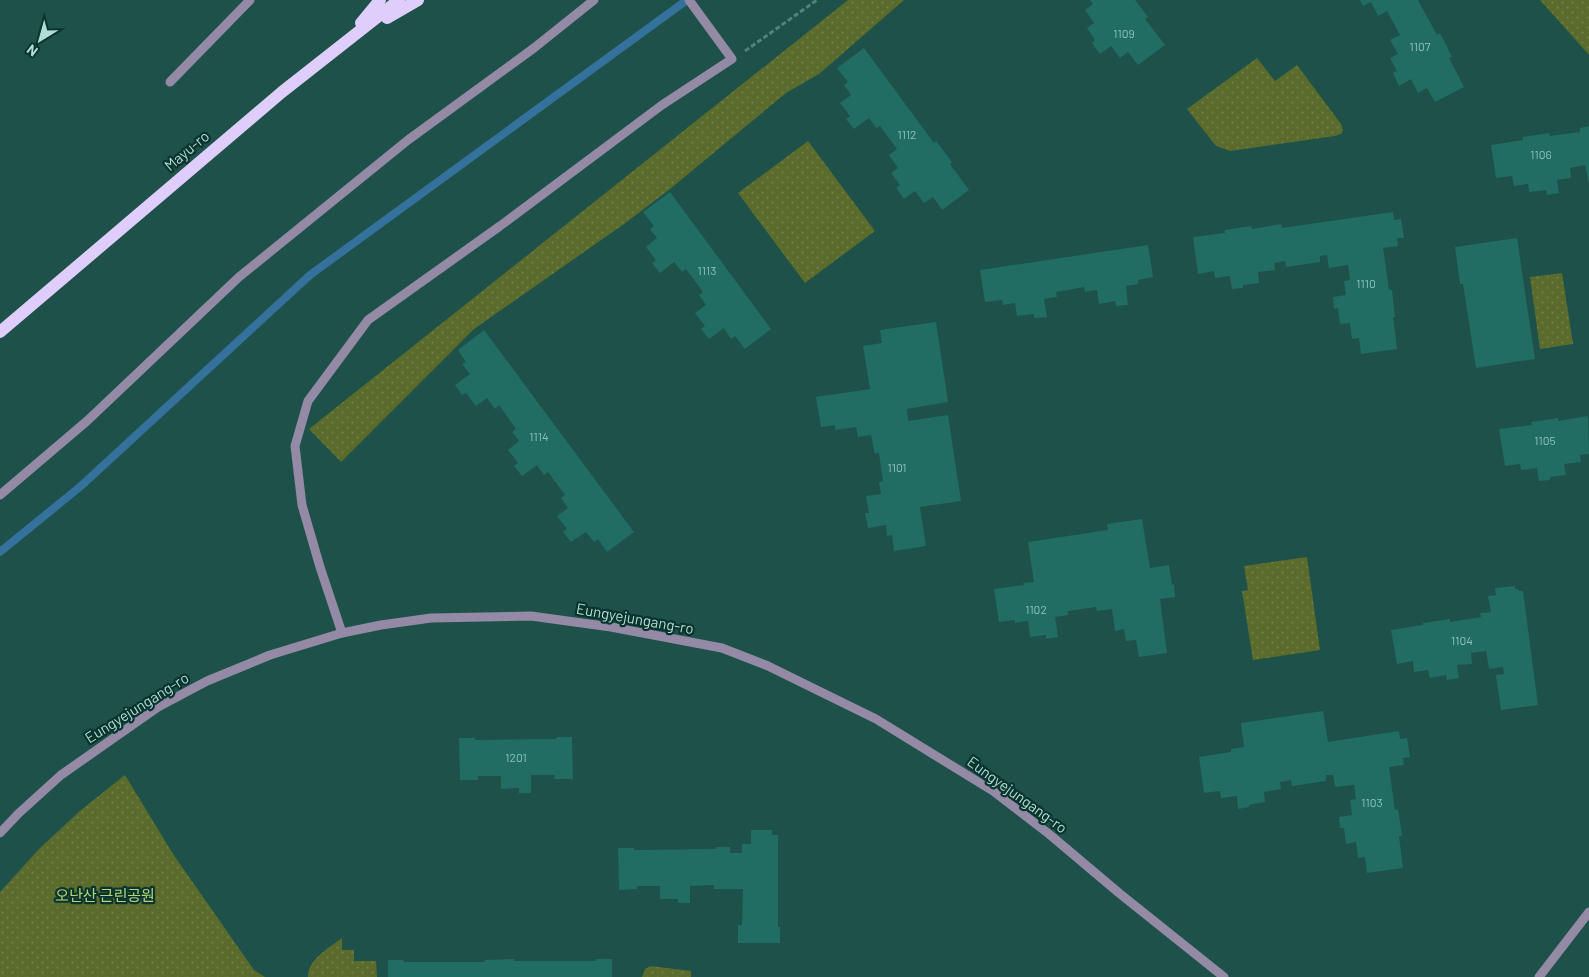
<svg xmlns="http://www.w3.org/2000/svg" width="1589" height="977" font-family="Barlow,'Noto Sans KR',sans-serif">
<style>
.park{fill:url(#park-dots)}
.lines{fill:none;stroke-linecap:round;stroke-linejoin:round}
.stream{stroke:#34719c;stroke-width:8}
.building{fill:#216d63}
.path{stroke:#52837b;stroke-width:3;stroke-dasharray:5 2.5;stroke-linecap:butt}
.minor{stroke:#948aa6;stroke-width:9}
.major{stroke:#dfcefb;stroke-width:12}
.labels{text-anchor:middle;stroke-width:4.5;stroke-linejoin:round;paint-order:stroke}
.number-label{font-size:12px;fill:#8ec1b8}
.street-label{font-size:15px;fill:#b2ddd5;stroke:#0a352f}
.park-label{font-size:15px;fill:#b9d377;stroke:#0a352f}
</style>
<defs>
<pattern id="park-dots" width="8" height="8" patternUnits="userSpaceOnUse" patternTransform="scale(1.25)"><rect width="8" height="8" fill="#5a6b2c"/><path d="M2 2h.1M6 6h.1" fill="none" stroke="#6f804a" stroke-width="1.8" stroke-linecap="round"/></pattern>
</defs>
<rect width="100%" height="100%" fill="#1d5149"/>
<g class="park">
<polygon points="848,0 904,0 819,74 786,93 670,189 624,224 474,329 341,462 309,429"/>
<polygon points="1540,0 1589,0 1589,55"/>
<polygon points="1257,58 1275,81 1297,65 1341,124 1343,130 1341,134 1335,136 1230,151 1216,146 1187,109"/>
<polygon points="808,141 875,231 805,283 738,193"/>
<polygon points="1562,273 1573,344 1540,349 1530,277"/>
<polygon points="1307,557 1320,650 1253,660 1242,591 1248,590 1244,566"/>
<polygon points="125,775 173,854 254,970 265,977 0,977 0,892 40,848 81,810"/>
<path d="M342,938V950H354V961H376L377,977H308C308,959 329,948 342,938Z"/>
<polygon points="651,966 691,971 691,977 642,977 645,969"/>
</g>
<g class="lines">
<polyline class="stream" points="0,552 81,486 310,275 687,0"/>
</g>
<g class="building">
<polygon points="1090,0 1135,0 1148,17 1145,19 1165,45 1138,65 1128,52 1120,58 1111,46 1100,54 1092,43 1095,40 1087,28 1094,23 1085,10 1093,4"/>
<polygon points="1360,0 1418,0 1437,35 1440,33 1452,57 1449,58 1464,87 1435,102 1427,88 1418,93 1411,79 1399,86 1393,73 1397,71 1390,58 1398,54 1390,40 1400,35 1387,11 1378,16 1371,2 1363,6"/>
<polygon points="864,48 934,143 936,141 952,162 950,164 969,190 942,210 933,197 924,203 915,191 904,199 896,188 900,185 891,173 898,168 889,155 897,149 880,126 876,128 869,118 854,129 846,119 850,116 840,103 851,95 844,85 848,82 837,68"/>
<polygon points="1589,126 1589,184 1585,165 1570,168 1571,178 1557,180 1559,193 1547,195 1546,190 1529,192 1528,184 1514,186 1512,176 1496,178 1491,145 1523,140 1523,137 1549,133 1550,136 1580,132 1580,128"/>
<polygon points="670,192 771,329 745,349 735,336 731,339 724,328 709,339 701,329 705,326 695,313 706,305 699,295 703,292 686,269 682,272 674,262 660,273 652,263 656,260 646,247 657,238 650,229 654,226 643,212"/>
<polygon points="1393,212 1394,220 1401,219 1404,238 1397,238 1398,246 1383,248 1389,290 1392,290 1395,317 1393,317 1397,349 1361,354 1359,338 1352,339 1350,323 1340,324 1338,308 1334,309 1333,297 1346,295 1344,281 1350,280 1348,265 1329,268 1327,255 1320,256 1320,262 1286,267 1285,261 1274,263 1275,270 1258,272 1259,283 1243,285 1243,288 1232,289 1230,276 1215,278 1214,271 1198,274 1193,237 1225,233 1225,230 1251,226 1252,229 1281,224 1282,228"/>
<polygon points="1517,238 1535,359 1476,368 1463,284 1460,284 1455,247"/>
<polygon points="1148,245 1153,277 1138,280 1138,284 1126,286 1128,305 1116,306 1115,301 1099,304 1097,290 1085,292 1084,287 1056,292 1057,297 1044,299 1047,317 1034,318 1034,314 1017,316 1015,303 1003,305 1002,300 985,302 980,270"/>
<polygon points="936,322 948,402 907,409 908,421 948,415 961,501 920,507 926,546 894,551 892,535 887,536 886,525 868,528 865,513 869,513 866,496 881,494 879,482 883,481 879,453 875,454 871,435 858,437 856,427 835,430 835,425 821,427 816,397 870,389 863,346 882,343 880,330"/>
<polygon points="484,330 634,532 607,552 598,539 594,542 586,532 571,542 563,532 567,529 557,516 568,508 561,498 565,495 548,472 544,475 537,465 522,476 514,466 518,463 508,450 519,441 512,432 516,429 499,405 495,409 487,398 476,406 466,393 462,395 455,385 470,374 462,364 466,362 458,350"/>
<polygon points="1588,416 1589,454 1580,455 1581,462 1564,464 1566,475 1550,477 1550,480 1539,481 1537,468 1521,470 1520,464 1505,466 1499,429 1532,425 1531,422 1558,418 1558,421"/>
<polygon points="1142,519 1150,568 1169,565 1172,585 1174,584 1175,597 1160,599 1167,653 1139,657 1136,640 1126,641 1124,629 1115,631 1112,609 1097,611 1096,607 1068,611 1068,615 1055,617 1058,637 1046,639 1046,635 1030,637 1028,621 1015,623 1015,620 999,622 994,589 1024,585 1023,583 1034,582 1028,542 1108,530 1107,524"/>
<polygon points="1515,586 1515,589 1518,589 1519,591 1523,591 1538,705 1501,710 1496,675 1504,674 1503,667 1489,669 1486,651 1471,653 1472,664 1457,665 1459,678 1447,680 1446,675 1430,678 1428,670 1414,672 1413,661 1397,664 1391,630 1423,625 1423,623 1450,619 1450,622 1481,617 1480,613 1491,612 1488,596 1496,595 1495,588"/>
<polygon points="1323,711 1328,742 1399,731 1400,739 1407,738 1410,757 1403,758 1404,765 1389,767 1395,810 1398,809 1402,836 1399,836 1403,868 1367,873 1365,857 1358,858 1356,842 1346,844 1344,828 1340,828 1339,817 1352,815 1350,800 1356,799 1354,785 1335,787 1333,775 1326,775 1326,781 1292,786 1291,780 1280,782 1281,789 1264,792 1265,802 1249,805 1249,807 1238,809 1237,796 1221,798 1220,791 1204,793 1199,757 1231,752 1231,749 1244,747 1241,723"/>
<polygon points="557,737 572,737 573,779 554,779 555,775 531,775 531,793 519,793 519,788 501,789 501,776 478,776 478,780 460,780 459,738 475,738 475,740 556,739"/>
<polygon points="751,830 772,830 772,835 778,835 778,927 780,927 780,943 738,943 738,925 742,925 743,889 714,889 714,885 690,886 690,903 678,903 678,899 660,899 660,886 637,886 637,889 619,890 618,848 634,848 634,850 716,849 716,847 730,847 730,853 742,853 742,844 751,844"/>
<polygon points="515,959 514,961 596,961 596,959 612,959 612,977 388,977 388,960 403,960 404,962 485,962 485,960"/>
</g>
<g class="lines">
<polyline class="path" points="745,51 817,0"/>
<g class="minor">
<polyline points="170,82 250,0"/>
<polyline points="0,495 87,421 239,277 408,140 534,48 594,0"/>
<polyline points="342,633 320,567 302,505 295,446 308,401 368,320 500,226 662,105 732,59 689,0"/>
<polyline points="0,833 19,813 61,775 158,707 207,681 270,655 342,633 381,625 431,618 531,616 611,627 722,648 768,666 876,719 993,791 1049,834 1119,893 1224,977"/>
<polyline points="1539,977 1589,912"/>
</g>
<g class="major">
<polyline points="387,18 418,0"/>
<polyline points="361,23 380,0"/>
<polyline points="0,332 282,92 399,0"/>
</g>
</g>
<g class="labels">
<g class="number-label">
<text x="1124" y="38">1109</text>
<text x="1420" y="51">1107</text>
<text x="907" y="139">1112</text>
<text x="1541" y="159">1106</text>
<text x="707" y="275">1113</text>
<text x="1366" y="288">1110</text>
<text x="539" y="441">1114</text>
<text x="1545" y="445">1105</text>
<text x="897" y="472">1101</text>
<text x="1036" y="614">1102</text>
<text x="1462" y="645">1104</text>
<text x="516" y="762">1201</text>
<text x="1372" y="807">1103</text>
</g>
<g class="street-label">
<text transform="translate(187 151) rotate(-40)" y="5">Mayu-ro</text>
<text transform="translate(635 619) rotate(10)" y="5">Eungyejungang-ro</text>
<text transform="translate(137 708) rotate(-32)" y="5">Eungyejungang-ro</text>
<text transform="translate(1017 795) rotate(36)" y="5">Eungyejungang-ro</text>
</g>
<g class="park-label">
<text x="105" y="901">오난산 근린공원</text>
</g>
</g>
<g transform="translate(40 40) rotate(217)" stroke="#0a352f" stroke-width="4" paint-order="stroke">
<path d="M0-4L9 19L0 12L-9 19Z" fill="#b2ddd5"/>
<text y="-8" font-size="14" font-weight="bold" text-anchor="middle" fill="#b2ddd5">N</text>
</g>
</svg>
